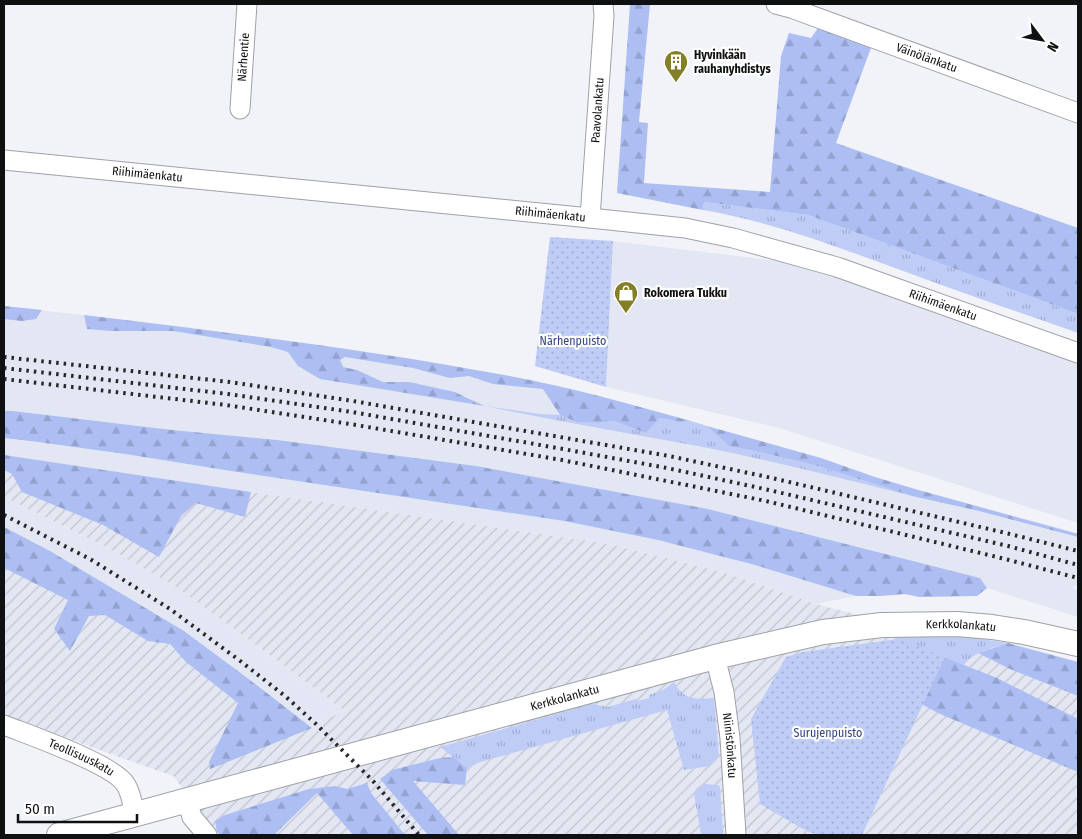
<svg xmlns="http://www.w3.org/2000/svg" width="1082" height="839" font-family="'Fira Sans Condensed',sans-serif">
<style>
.built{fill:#e3e7f3}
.industrial{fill:url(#industrial-furrows)}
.grass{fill:url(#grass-tufts)}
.forest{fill:url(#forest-firs)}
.park{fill:url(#park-dots)}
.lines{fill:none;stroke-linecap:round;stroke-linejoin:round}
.minor-casing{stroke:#9fa1a6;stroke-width:21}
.major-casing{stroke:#9fa1a6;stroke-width:26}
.minor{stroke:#fff;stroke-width:19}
.major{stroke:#fff;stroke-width:24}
.rail{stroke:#27282a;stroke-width:4;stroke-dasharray:2.5 5;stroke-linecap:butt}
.labels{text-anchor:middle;stroke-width:4.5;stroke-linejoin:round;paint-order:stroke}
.poi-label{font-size:12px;font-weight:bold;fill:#0f1011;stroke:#fff;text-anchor:start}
.street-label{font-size:12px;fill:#0f1011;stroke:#fff}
.park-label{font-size:12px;fill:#354483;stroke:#fff}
</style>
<defs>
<pattern id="industrial-furrows" width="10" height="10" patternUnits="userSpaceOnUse" patternTransform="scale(1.25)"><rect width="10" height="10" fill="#e3e7f3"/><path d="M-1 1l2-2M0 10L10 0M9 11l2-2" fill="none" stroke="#c2c5cf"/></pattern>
<pattern id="grass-tufts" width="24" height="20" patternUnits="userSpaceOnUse" patternTransform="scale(1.25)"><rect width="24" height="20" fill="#beccf6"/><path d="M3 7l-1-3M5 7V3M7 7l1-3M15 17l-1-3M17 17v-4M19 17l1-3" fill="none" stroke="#a2aed2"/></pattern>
<pattern id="forest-firs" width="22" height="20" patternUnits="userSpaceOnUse" patternTransform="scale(1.25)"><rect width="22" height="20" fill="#adbef3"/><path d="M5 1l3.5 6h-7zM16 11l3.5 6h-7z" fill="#94a2cf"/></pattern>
<pattern id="park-dots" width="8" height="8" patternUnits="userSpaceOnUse" patternTransform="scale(1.25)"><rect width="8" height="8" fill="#beccf6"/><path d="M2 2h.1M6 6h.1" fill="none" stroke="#a2aed2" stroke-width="1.8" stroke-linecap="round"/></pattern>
</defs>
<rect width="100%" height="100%" fill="#f1f3f8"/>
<g class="built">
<polygon points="613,241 803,264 1078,363 1078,523 779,428 606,387"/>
<polygon points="4,306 186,327 358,351 504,375 563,387 776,445 914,491 1056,527 1078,534 1078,586 1074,585 1073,588 1078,591 1078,617 987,588 980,578 708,509 172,430 13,411 4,411"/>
<polygon points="4,438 38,442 125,454 231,471 564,521 658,540 755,565 856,596 816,604 722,572 609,544 113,472 4,455"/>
<polygon points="4,497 110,549 176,587 233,628 347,713 321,720 312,728 250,680 184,631 50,551 4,527"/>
</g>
<polygon class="industrial" points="4,455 113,472 609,544 722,572 816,604 1078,671 1078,835 220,835 173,776 4,716 4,527 50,551 184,631 250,680 312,728 321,720 346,712 233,628 176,587 110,549 4,497"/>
<g class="grass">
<path d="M704,202L808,215L1078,314V333C1021,313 963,293 906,272C840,248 773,222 703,210Z"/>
<path d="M485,406L540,414L560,415L577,422L597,423L614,421L646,433L660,418L680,422L691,421L707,426L729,446L764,453L818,466L912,496C841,478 770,460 698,446C627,433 556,421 485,406Z"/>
<path d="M930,636L969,637L1008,643C993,648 974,651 964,665L898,639L894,640L895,637Z"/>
<path d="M674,682C683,699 694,700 712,698L714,700L719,756L710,766L684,770L667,710L480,762L467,768L440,747L592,704L608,707L636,699L637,701L649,698V695L663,690Z"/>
<polygon points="705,784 719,785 720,788 723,833 722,835 703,835 701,834 694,794 697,788"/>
</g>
<g class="forest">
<polygon points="630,4 650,4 639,122 648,123 644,183 770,192 781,56 789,33 811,38 820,25 872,45 836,143 1078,228 1078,314 808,215 704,202 703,210 617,193"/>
<polygon points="4,306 42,310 36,319 22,321 4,319"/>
<path d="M84,315C224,332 365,349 504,375C567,386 629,404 691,421L680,422L660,418L646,433L614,421L597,423L577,422L560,415L543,389L493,384L469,376L450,378L413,368L345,357L340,360L343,367L357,370L383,382H409L455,392L465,397L485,406L320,379L298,366L288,352L271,347L173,331H111L87,329Z"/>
<polygon points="4,411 13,411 172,430 277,440 476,466 708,509 980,578 987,588 977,596 919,597 905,594 881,596 856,596 755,565 658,540 564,521 231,471 125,454 38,442 4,438"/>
<polygon points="707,426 821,458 875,477 915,489 1078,534 1078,537 979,511 912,496 818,466 764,453 729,446"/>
<polygon points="4,455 251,492 245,517 196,503 181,516 159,557 103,525 22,492 12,474 4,470"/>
<polygon points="4,527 50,551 184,631 250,680 312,728 210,769 209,762 238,703 186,662 170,644 148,641 105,615 89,616 70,651 54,629 68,600 4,568"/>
<polygon points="898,639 997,678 1078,719 1078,772 940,714 923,705 886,677"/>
<polygon points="1008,643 1078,662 1078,696 1010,669 978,653"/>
<polygon points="453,757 467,768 465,785 413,781 459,835 428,835 380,779 392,770 440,758"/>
<polygon points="367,783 371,793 405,835 353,835 317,793 274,835 220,835 217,832 215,821 225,815 309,789 335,786 347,789"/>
</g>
<g class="park">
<polygon points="550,237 613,241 606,387 535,366"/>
<polygon points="898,639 945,657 862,835 817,835 801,828 760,804 751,719 786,657 803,652"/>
</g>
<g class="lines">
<g class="minor-casing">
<g id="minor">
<path id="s1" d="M776,4L791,8L1078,113"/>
<path id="s2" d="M240,109L247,4"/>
<path id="s3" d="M4,160L590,218L685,228L733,238L837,267L1078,353"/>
<path id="s4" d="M590,218L604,16L603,4"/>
<path id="s5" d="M715,657L724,692L730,738L736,835"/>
<path id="s6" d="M4,725C29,735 114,764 126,785C131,793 133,805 135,815"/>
<polyline points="187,800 192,817 207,835"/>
</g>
</g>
<g class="major-casing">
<g id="major">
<path id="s7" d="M59,835L715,657L823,632L882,625L957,624L992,627L1024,632L1078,644"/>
</g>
</g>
<use href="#minor" class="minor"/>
<use href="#major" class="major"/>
<g class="rail">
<polyline points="4,357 230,382 353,401 669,456 772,478 1010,534 1078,551"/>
<polyline points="4,368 228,394 352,412 563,449 667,468 769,490 1008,546 1078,565"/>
<polyline points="4,379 226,405 350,424 562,460 766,501 1005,559 1078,578"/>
<polyline points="4,515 90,559 170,609 239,660 285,696 316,724 373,781 419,835"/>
</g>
</g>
<defs>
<g id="building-pin" transform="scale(1.25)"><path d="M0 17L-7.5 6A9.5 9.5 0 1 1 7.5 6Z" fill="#837f27" stroke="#fff"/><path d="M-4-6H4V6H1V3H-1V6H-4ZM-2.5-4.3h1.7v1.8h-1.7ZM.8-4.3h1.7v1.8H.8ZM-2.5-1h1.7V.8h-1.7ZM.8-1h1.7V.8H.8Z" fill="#fff"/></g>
<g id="shop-pin" transform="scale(1.25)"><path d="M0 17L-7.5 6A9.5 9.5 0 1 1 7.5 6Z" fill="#837f27" stroke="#fff"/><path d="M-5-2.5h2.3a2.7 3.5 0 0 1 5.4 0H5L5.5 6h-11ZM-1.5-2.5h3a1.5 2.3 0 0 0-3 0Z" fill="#fff"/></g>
</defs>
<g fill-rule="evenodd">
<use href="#building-pin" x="676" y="62"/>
<use href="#shop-pin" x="626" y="293"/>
</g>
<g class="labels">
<g class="poi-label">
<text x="694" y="59">Hyvinkään<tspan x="694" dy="14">rauhanyhdistys</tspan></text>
<text x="644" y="297">Rokomera Tukku</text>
</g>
<g class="street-label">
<text dy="4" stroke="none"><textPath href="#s2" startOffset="52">Närhentie</textPath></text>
<text dy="4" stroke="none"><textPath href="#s1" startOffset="160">Väinölänkatu</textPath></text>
<text dy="4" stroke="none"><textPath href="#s4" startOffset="108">Paavolankatu</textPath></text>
<text dy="4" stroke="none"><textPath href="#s3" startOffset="144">Riihimäenkatu</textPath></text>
<text dy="4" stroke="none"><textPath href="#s3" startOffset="549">Riihimäenkatu</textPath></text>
<text dy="4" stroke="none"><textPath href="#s3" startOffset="954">Riihimäenkatu</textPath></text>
<text dy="4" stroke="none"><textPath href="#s7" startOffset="929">Kerkkolankatu</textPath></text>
<text dy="4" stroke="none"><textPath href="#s7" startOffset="524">Kerkkolankatu</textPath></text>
<text dy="4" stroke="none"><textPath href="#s5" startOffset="90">Niinistönkatu</textPath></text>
<text dy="4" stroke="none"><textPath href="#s6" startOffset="84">Teollisuuskatu</textPath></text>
</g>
<g class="park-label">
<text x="573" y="345">Närhenpuisto</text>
<text x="828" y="737">Surujenpuisto</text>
</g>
</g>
<rect width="1082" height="839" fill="none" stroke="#0f1011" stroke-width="10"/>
<g transform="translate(1042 40) rotate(122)" stroke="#ffffff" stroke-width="4" paint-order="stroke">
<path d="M0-4L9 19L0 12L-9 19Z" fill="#0f1011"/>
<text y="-8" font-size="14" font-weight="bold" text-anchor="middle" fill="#0f1011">N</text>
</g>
<path d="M18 814v8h119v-8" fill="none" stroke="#0f1011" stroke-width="2.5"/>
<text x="25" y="814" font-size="15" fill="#0f1011" stroke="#ffffff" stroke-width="4" paint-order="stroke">50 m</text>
</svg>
